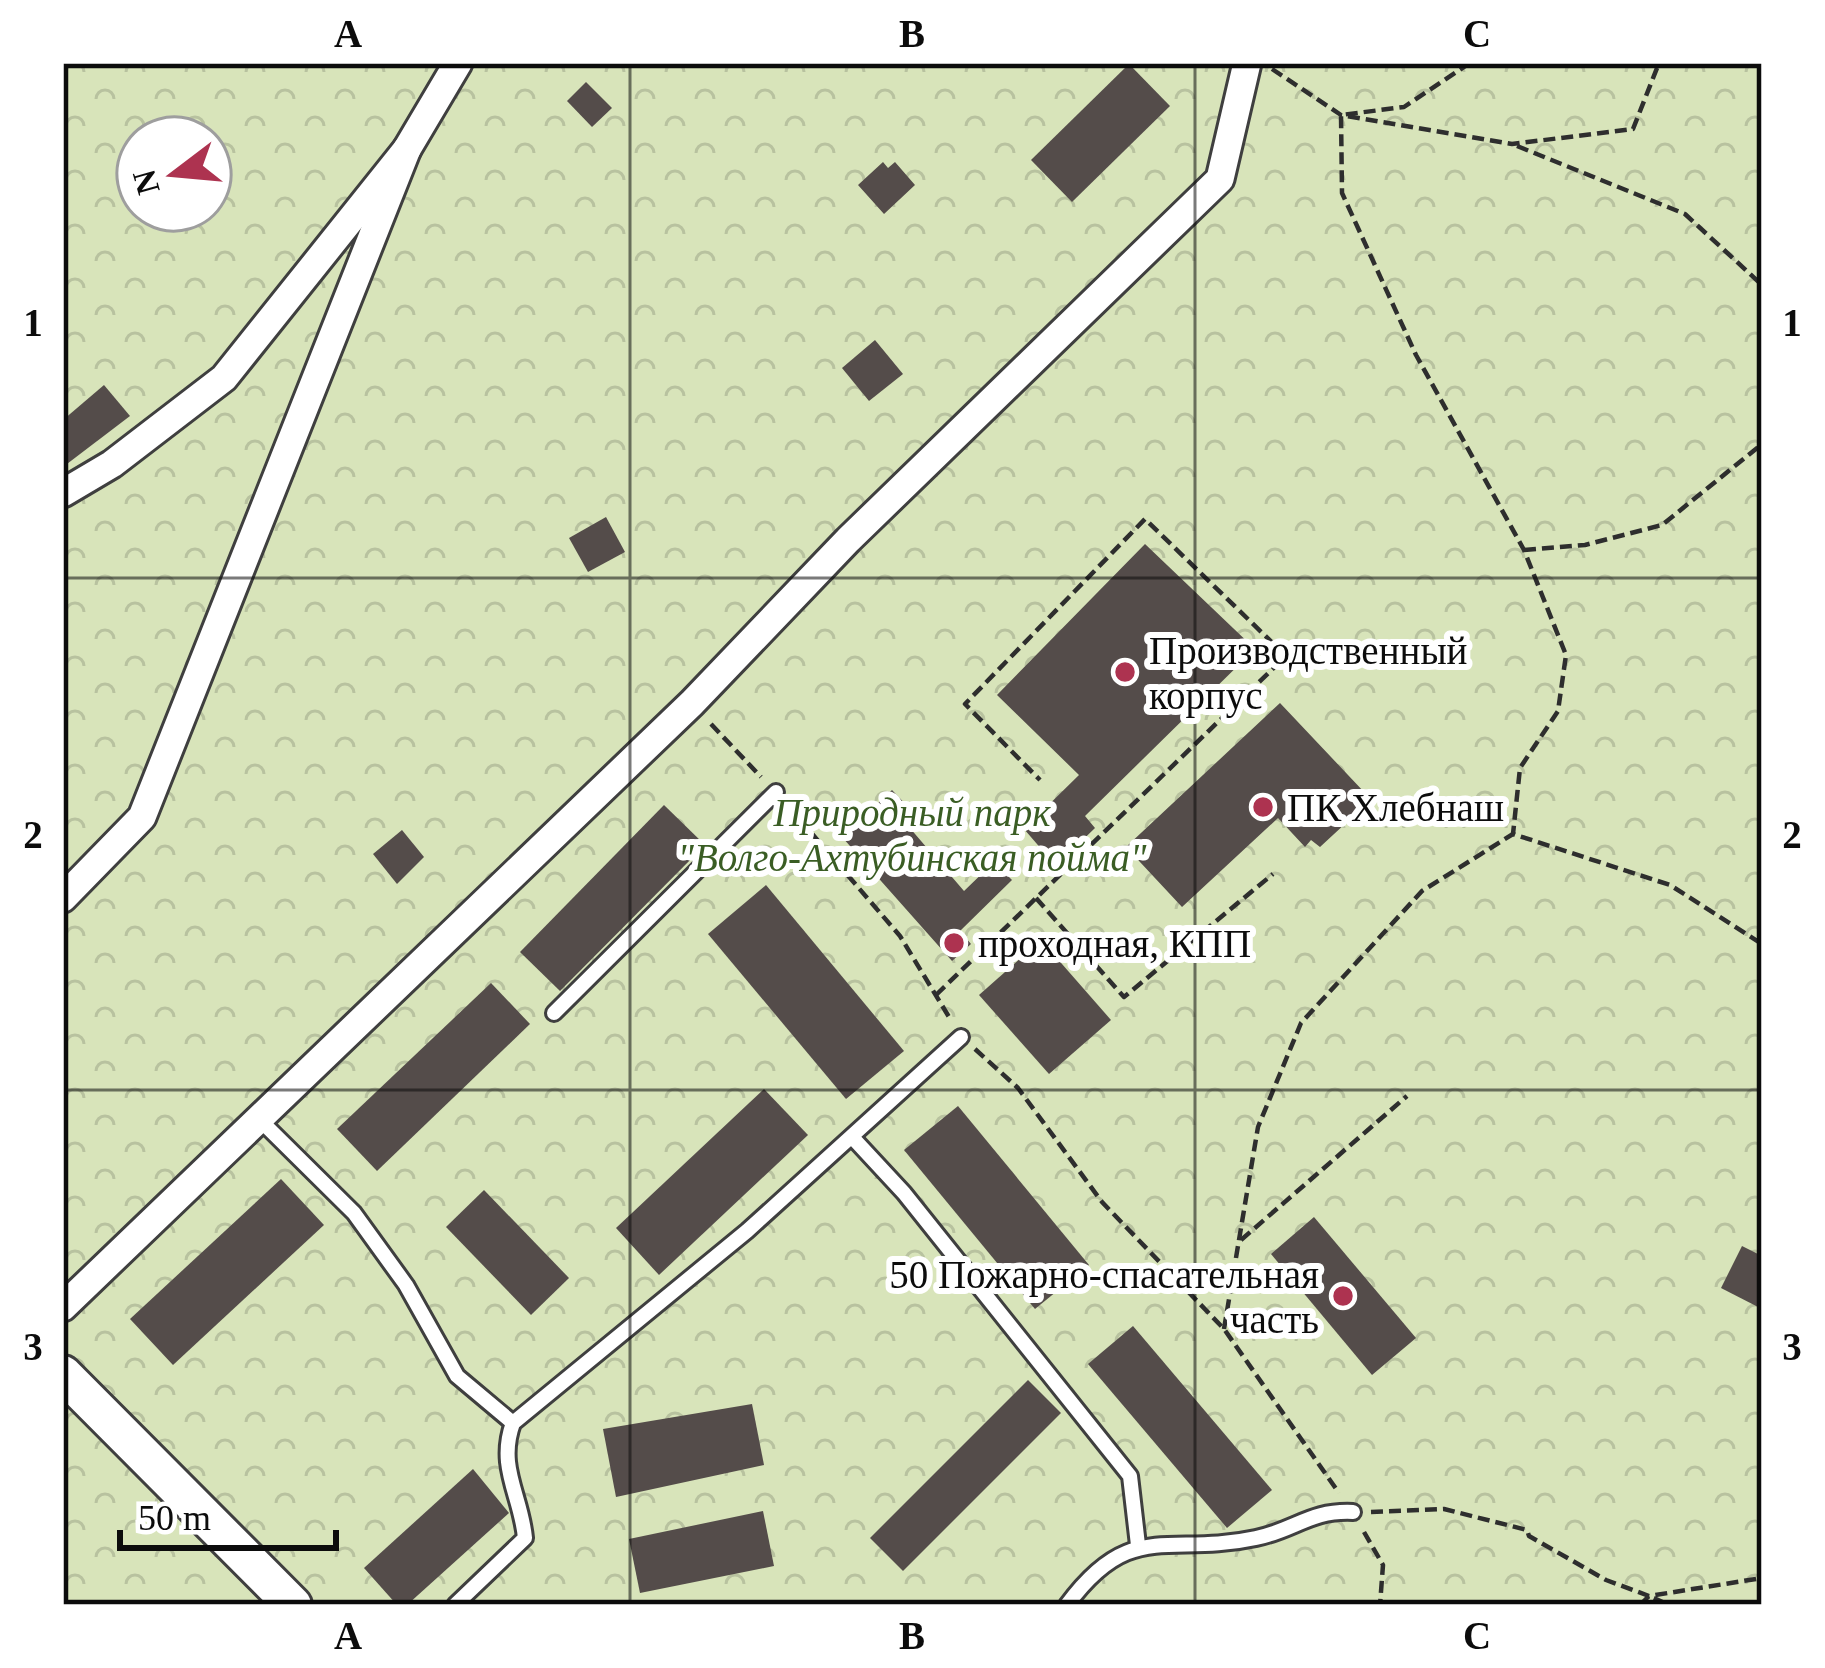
<svg xmlns="http://www.w3.org/2000/svg" width="1825" height="1668" font-family="'Times New Roman',serif">
<style>
.park{fill:url(#park-crowns);fill-rule:evenodd}
.building{fill:#544c4a}
.lines{fill:none;stroke-linecap:round;stroke-linejoin:round}
.service-casing{stroke:#3f3f3f;stroke-width:20}
.minor-casing{stroke:#3f3f3f;stroke-width:33}
.tertiary-casing{stroke:#3f3f3f;stroke-width:42}
.path{stroke:#2e2e2e;stroke-width:4.5;stroke-dasharray:12 6;stroke-linecap:butt}
.service{stroke:#fff;stroke-width:14}
.minor{stroke:#fff;stroke-width:27}
.tertiary{stroke:#fff;stroke-width:36}
.grid{fill:none;stroke:#0c0c0c;stroke-width:3;stroke-opacity:0.55}
.poi-dot{fill:#ad3350;stroke:#fff;stroke-width:4.5}
.labels{text-anchor:middle;stroke-width:12;stroke-linejoin:round;paint-order:stroke}
.poi-label{font-size:39px;fill:#0c0c0c;stroke:#fff;text-anchor:start}
.park-label{font-size:39px;font-style:italic;fill:#3a5d24;stroke:#fff}
.neatline{fill:none;stroke:#0c0c0c;stroke-width:4.5}
.grid-label{font-size:39px;text-anchor:middle;font-weight:bold;fill:#0c0c0c}
</style>
<defs>
<pattern id="park-crowns" width="20" height="18" patternUnits="userSpaceOnUse" patternTransform="scale(3)"><rect width="20" height="18" fill="#d8e4ba"/><path d="M2 6a3 3 0 1 1 6 0M12 15a3 3 0 1 1 6 0" fill="none" stroke="#b8c29f"/></pattern>
</defs>
<rect width="100%" height="100%" fill="#fdf7ed"/>
<path class="park" d="M63,63H1762V1605H63ZM138,138H210V210H138Z"/>
<g class="building">
<polygon points="1129,64 1170,106 1072,202 1031,160"/>
<polygon points="586,82 612,108 592,127 567,101"/>
<polygon points="883,162 888,168 895,162 915,185 884,214 858,185"/>
<polygon points="875,340 903,374 869,401 842,368"/>
<polygon points="104,385 130,416 63,467 63,420"/>
<polygon points="606,517 625,552 588,572 569,538"/>
<polygon points="1145,544 1255,649 1085,816 1095,828 1056,866 1024,829 1079,775 997,695"/>
<polygon points="1280,703 1365,793 1354,804 1360,810 1320,847 1311,840 1305,847 1278,818 1182,907 1126,847"/>
<polygon points="892,790 912,811 903,820 964,891 994,862 1012,880 960,931 971,944 952,961 842,837"/>
<polygon points="664,805 705,845 560,991 520,952"/>
<polygon points="402,830 424,857 397,884 373,854"/>
<polygon points="766,885 904,1051 846,1099 708,934"/>
<polygon points="1041,940 1111,1020 1049,1074 979,995"/>
<polygon points="491,983 530,1024 377,1171 337,1129"/>
<polygon points="764,1089 808,1135 659,1275 616,1228"/>
<polygon points="958,1106 1089,1265 1035,1309 904,1150"/>
<polygon points="281,1179 324,1225 173,1365 130,1319"/>
<polygon points="484,1190 569,1278 531,1315 446,1227"/>
<polygon points="1314,1217 1416,1338 1372,1375 1271,1254"/>
<polygon points="1742,1246 1762,1256 1762,1309 1721,1288"/>
<polygon points="1133,1326 1272,1490 1227,1528 1088,1364"/>
<polygon points="1028,1380 1061,1413 903,1571 870,1538"/>
<polygon points="752,1404 764,1465 616,1497 603,1429"/>
<polygon points="473,1469 509,1513 407,1605 397,1605 364,1568"/>
<polygon points="763,1511 774,1566 640,1593 629,1539"/>
</g>
<g class="lines">
<g class="service-casing">
<g id="service">
<polyline points="554,1013 776,792"/>
<polyline points="259,1119 354,1213 406,1285 457,1376 513,1423"/>
<polyline points="853,1138 904,1193 1130,1476 1138,1545"/>
<path d="M455,1605L525,1538C521,1495 497,1467 513,1423L747,1231L961,1037"/>
<path d="M1067,1605C1131,1518 1169,1557 1256,1538C1295,1530 1310,1510 1353,1512"/>
</g>
</g>
<g class="minor-casing">
<g id="minor">
<polyline points="63,493 112,464 224,378 407,149 458,63"/>
<polyline points="63,898 142,817 407,149"/>
<polyline points="63,1307 692,703 848,540 1220,179 1247,63"/>
</g>
</g>
<g class="tertiary-casing">
<polyline id="tertiary" points="63,1374 293,1605"/>
</g>
<g class="path">
<polyline points="1470,63 1404,107 1341,115 1342,193 1416,355 1524,550 1566,655 1558,711 1520,768 1513,834"/>
<polyline points="1272,69 1341,115 1512,144 1633,129 1659,63"/>
<polyline points="1517,146 1685,214 1762,285"/>
<polyline points="1524,550 1585,545 1662,525 1762,444"/>
<polyline points="711,724 761,777"/>
<polyline points="789,807 900,936 949,1017"/>
<polyline points="1036,898 1124,997 1273,874"/>
<polyline points="936,995 1286,656 1145,519 965,704 1040,780"/>
<polyline points="975,1049 1018,1088 1102,1202 1224,1329 1339,1493"/>
<polyline points="1241,1240 1407,1096"/>
<polyline points="1224,1329 1258,1127 1301,1023 1422,891 1513,834 1670,885 1762,944"/>
<polyline points="1371,1512 1444,1509 1527,1530 1529,1536 1606,1580 1649,1596 1762,1578"/>
<polyline points="1364,1532 1383,1565 1380,1605"/>
<polyline points="1640,1605 1649,1596 1669,1605"/>
</g>
<use href="#service" class="service"/>
<use href="#minor" class="minor"/>
<use href="#tertiary" class="tertiary"/>
</g>
<path class="grid" d="M630,63V1605M1195,63V1605M63,578H1762M63,1090H1762"/>
<g class="poi-dot">
<circle cx="1125" cy="672" r="12"/>
<circle cx="1263" cy="807" r="12"/>
<circle cx="954" cy="943" r="12"/>
<circle cx="1343" cy="1296" r="12"/>
</g>
<g class="labels">
<g class="poi-label">
<text x="1149" y="664">Производственный<tspan x="1149" dy="45">корпус</tspan></text>
<text x="1287" y="821">ПК Хлебнаш</text>
<text x="978" y="957">проходная, КПП</text>
<text x="1319" y="1288" text-anchor="end">50 Пожарно-спасательная<tspan x="1319" dy="45">часть</tspan></text>
</g>
<g class="park-label">
<text x="912" y="826">Природный парк<tspan x="912" dy="45">"Волго-Ахтубинская пойма"</tspan></text>
</g>
</g>
<rect width="1825" height="1668" fill="none" stroke="#ffffff" stroke-width="132"/>
<g transform="translate(174 174) rotate(254)"><circle r="57" fill="#ffffff" stroke="#9e9e9e" stroke-width="3"/>
<path d="M0-9L21 45L0 30L-21 45Z" fill="#ad3350"/>
<text y="-18" font-size="33" font-weight="bold" text-anchor="middle" fill="#0c0c0c">N</text>
</g>
<path d="M120 1530v18h216v-18" fill="none" stroke="#0c0c0c" stroke-width="6"/>
<text x="138" y="1530" font-size="36" fill="#0c0c0c" stroke="#ffffff" stroke-width="9" paint-order="stroke">50 m</text>
<rect x="66" y="66" width="1693" height="1536" class="neatline"/>
<g class="grid-label">
<text x="348" y="47">A</text>
<text x="912" y="47">B</text>
<text x="1477" y="47">C</text>
<text x="33" y="336">1</text>
<text x="1792" y="336">1</text>
<text x="33" y="848">2</text>
<text x="1792" y="848">2</text>
<text x="33" y="1360">3</text>
<text x="1792" y="1360">3</text>
<text x="348" y="1649">A</text>
<text x="912" y="1649">B</text>
<text x="1477" y="1649">C</text>
</g>
</svg>
